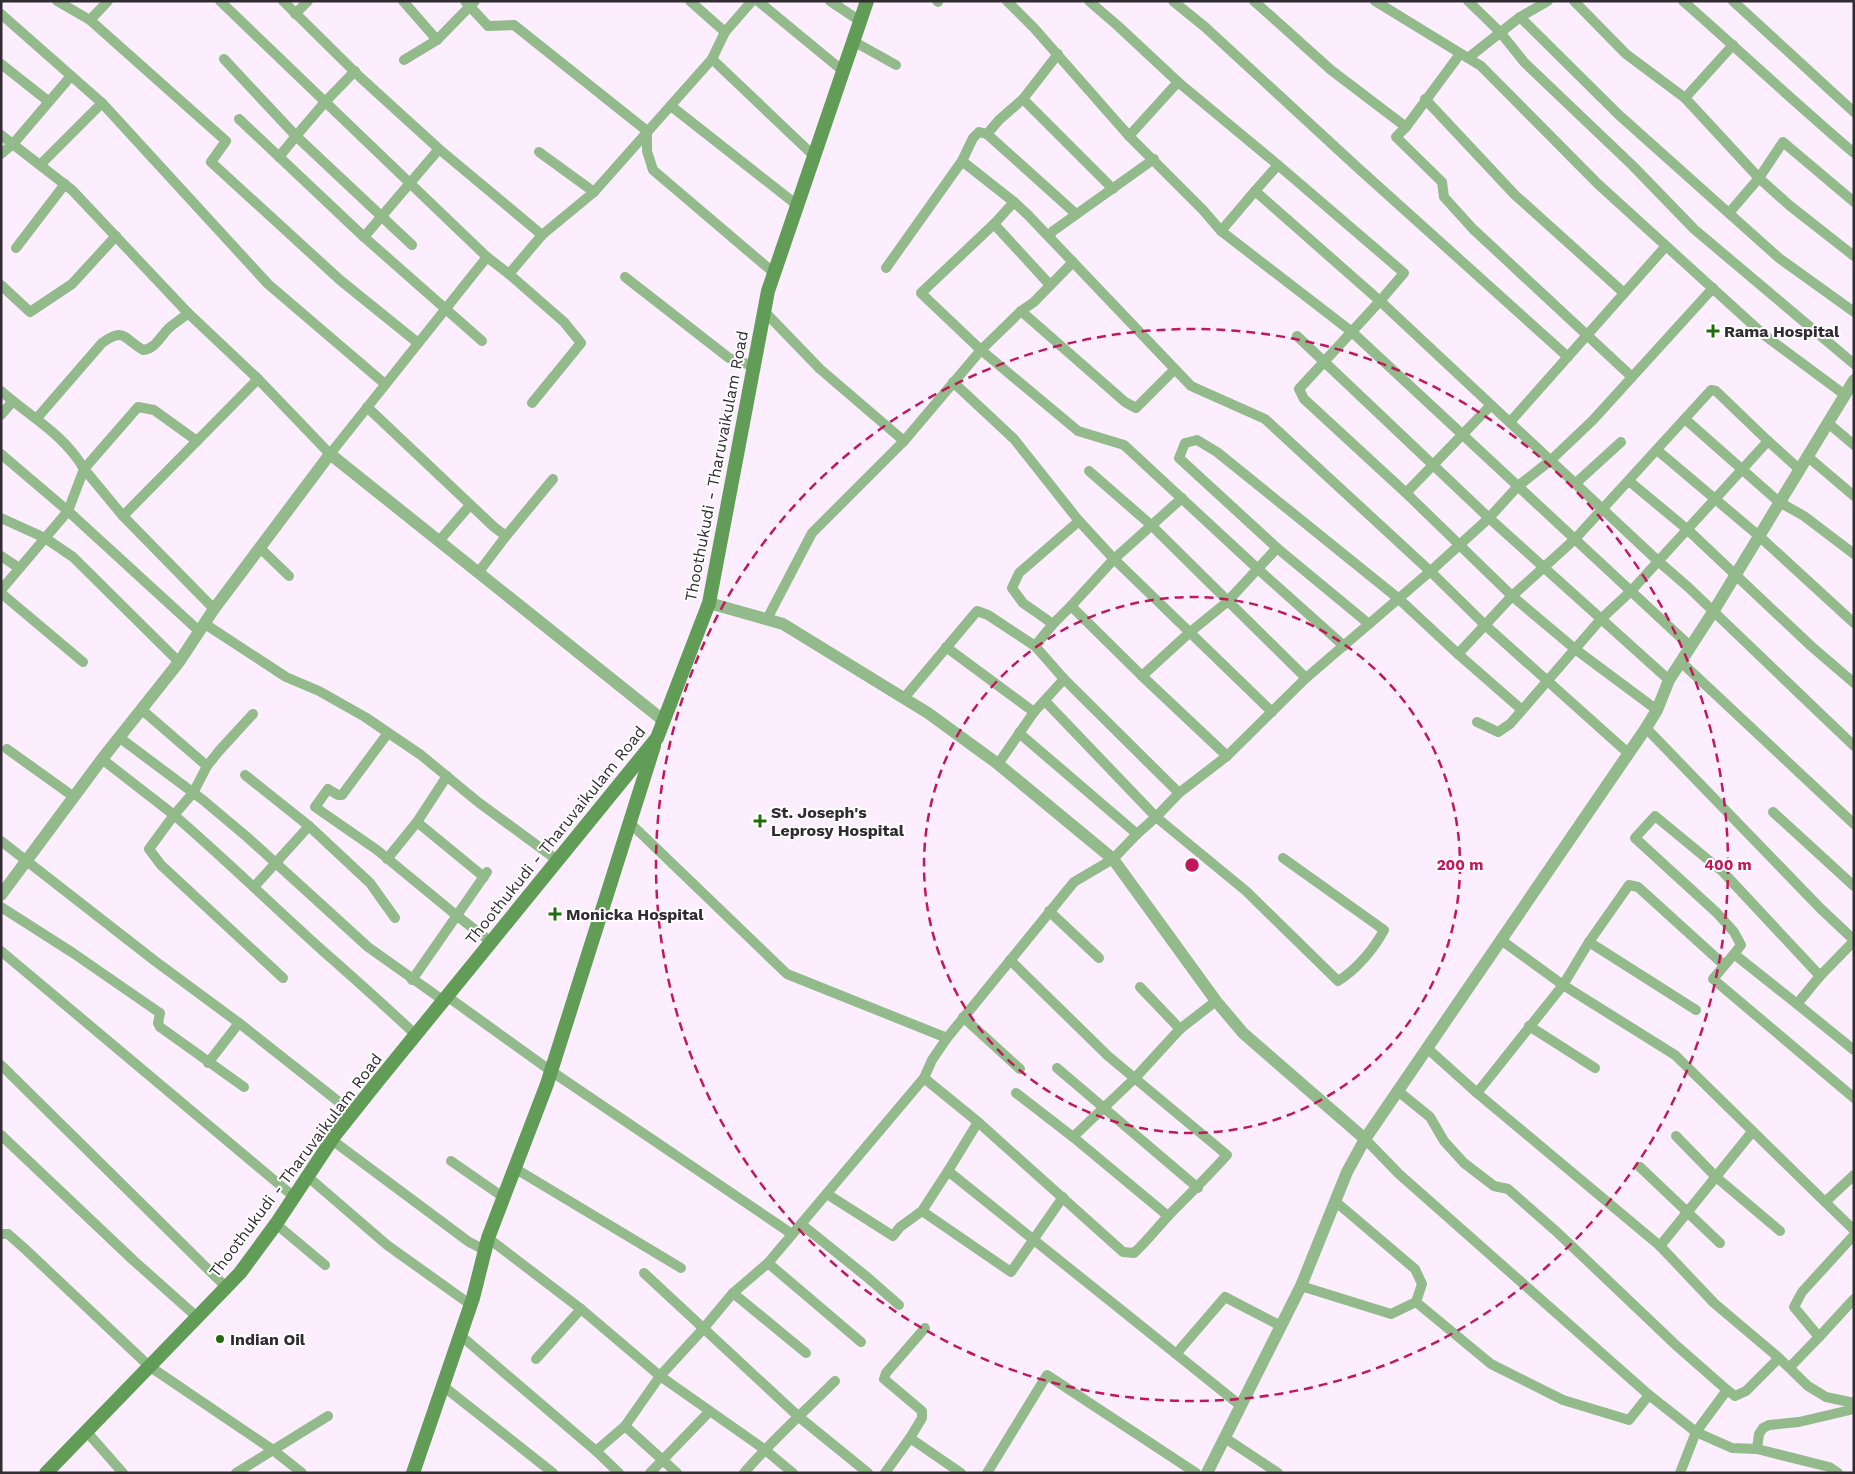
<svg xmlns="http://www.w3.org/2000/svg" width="1855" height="1474" font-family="'Work Sans',sans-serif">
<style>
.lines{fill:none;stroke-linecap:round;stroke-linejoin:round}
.minor{stroke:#93ba8b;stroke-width:10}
.tertiary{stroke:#93ba8b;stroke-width:12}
.secondary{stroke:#629d57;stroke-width:14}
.ring{fill:none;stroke:#c2185b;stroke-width:2.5;stroke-dasharray:9 6}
.poi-dot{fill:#216d0d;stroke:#fff;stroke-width:2}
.labels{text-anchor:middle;stroke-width:4;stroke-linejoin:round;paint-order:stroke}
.poi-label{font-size:16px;font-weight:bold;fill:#312b32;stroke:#fff;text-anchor:start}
.street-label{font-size:16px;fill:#312b32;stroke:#fff}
.centre{fill:#c2185b;stroke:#fff;stroke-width:2.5}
.ring-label{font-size:15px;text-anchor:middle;font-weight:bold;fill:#c2185b;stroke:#fff;stroke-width:4;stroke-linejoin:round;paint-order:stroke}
</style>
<rect width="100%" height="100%" fill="#fdeeff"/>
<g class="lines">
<g class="minor">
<polyline points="57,1 90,20 108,1"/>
<polyline points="220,1 487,257"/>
<polyline points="283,1 361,78 439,149 542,235 594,192 712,59"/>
<polyline points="403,1 437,40"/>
<polyline points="465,1 488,26 514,25 647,131 647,151 653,170 774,273"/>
<polyline points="690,1 725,32 712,59 814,156"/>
<polyline points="758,1 843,71"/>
<polyline points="830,1 860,21"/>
<polyline points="937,1 938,2"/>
<polyline points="1007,1 1034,28 1129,136 1203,210 1221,231 1352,332 1691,647"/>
<polyline points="1089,1 1118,26 1178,82"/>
<polyline points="1173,1 1205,27 1358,168 1568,357"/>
<polyline points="1254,1 1331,70 1406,127"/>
<polyline points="1375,1 1481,66 1598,184 1764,335 1845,395"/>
<polyline points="1468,1 1500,32 1524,62 1633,166 1694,229 1854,364"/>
<polyline points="1574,1 1626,54 1685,98 1733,45"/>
<path d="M1683,1C1740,51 1796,104 1854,153"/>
<polyline points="1733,1 1854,112"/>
<polyline points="1,14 102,103 268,284 385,384"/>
<polyline points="295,14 308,1"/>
<polyline points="1520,17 1619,115 1779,258 1854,312"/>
<polyline points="90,20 226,141 211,162 340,280 418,343"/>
<polyline points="725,32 752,1"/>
<polyline points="853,41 896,65"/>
<polyline points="1460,54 1406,127 1396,137 1442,182 1444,197 1473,229 1632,377"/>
<polyline points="1468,58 1520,17 1548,1"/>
<polyline points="224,59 296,136 279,157"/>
<polyline points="404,60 437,40 475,1"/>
<polyline points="1,64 48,101"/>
<polyline points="355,71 325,102 296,136 412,245"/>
<polyline points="1685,98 1759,178 1789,205 1854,256"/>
<polyline points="1023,99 1113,189"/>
<polyline points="1425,99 1515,195 1624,293"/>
<polyline points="671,106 797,205"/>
<polyline points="239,119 364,237"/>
<polyline points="987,134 999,120 1023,99 1058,54"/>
<polyline points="1,135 72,190 188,313 258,379 330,454 487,257 509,274 542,235"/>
<polyline points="1129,136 1178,82 1278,165 1255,191 1380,301 1658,561 1688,587 1854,746"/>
<polyline points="439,149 364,237 482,341"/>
<polyline points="539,152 594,192"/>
<polyline points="1,154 13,144 71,76"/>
<polyline points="962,161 973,138 979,132 987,134 1076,214"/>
<polyline points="40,165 102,103"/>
<polyline points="1278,165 1404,273 1380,301 1299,389 1304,399 1406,493 1512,596 1575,649 1657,710"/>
<polyline points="1729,213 1759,178 1783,142 1854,202"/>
<polyline points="994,224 1050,285"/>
<polyline points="1221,231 1255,191"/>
<polyline points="1049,237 1053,231 1154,159"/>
<polyline points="16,248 65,184"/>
<polyline points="1073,262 1034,302 1021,311 981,350 1078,431 1124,445 1259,570 1344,646"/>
<polyline points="886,268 962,161 1014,202 1028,215 1191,386 1265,419 1431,572 1485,625 1628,753"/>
<polyline points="509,274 564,322 581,343 532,403"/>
<polyline points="625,277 729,358 753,366"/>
<polyline points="1,285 30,312 72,284 116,236"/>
<polyline points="764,311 820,369 904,441 981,350 921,293 994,224 1014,202"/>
<polyline points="1021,311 1125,402 1136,408 1175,369"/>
<polyline points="1297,336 1489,518 1669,680"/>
<polyline points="953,382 1014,439 1079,521 1114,559 1272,712"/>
<path d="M1,391C29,416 65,435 84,469L68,511L1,590"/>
<polyline points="367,407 494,527 506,536 478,573"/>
<polyline points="1,415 13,401"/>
<path d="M37,418L102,343C124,327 123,338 143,350C155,349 160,337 168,329C174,323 182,319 188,313"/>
<polyline points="1685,419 1779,502 1804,516 1854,554"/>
<polyline points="1510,422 1666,246"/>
<polyline points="1828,423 1854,445"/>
<polyline points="1657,450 1759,536 1854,623"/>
<polyline points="1,454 68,511 199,631"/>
<polyline points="1807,456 1854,496"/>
<polyline points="1089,471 1151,525 1306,678"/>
<polyline points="1629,481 1688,530 1811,646 1854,683"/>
<polyline points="1576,483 1621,442"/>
<polyline points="1406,493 1491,405"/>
<polyline points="123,516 84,469 138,407 154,410 197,441"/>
<polyline points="1,518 45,538 73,557 179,662"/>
<polyline points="506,536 553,479"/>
<polyline points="439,541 470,505"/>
<polyline points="260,548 289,576"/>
<polyline points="1,556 19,568"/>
<polyline points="1,593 83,662"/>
<polyline points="1071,606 1053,624 1023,603 1012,588 1019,573 1079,521"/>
<polyline points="214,609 123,516 258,379"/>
<polyline points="767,619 812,533 904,441"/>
<polyline points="205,624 286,677 319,691 365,717 421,755 478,802 557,860"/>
<polyline points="1053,624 1035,646 1064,679 1179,793"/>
<polyline points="1369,624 1277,548 1179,458 1185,443 1197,440 1217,452 1399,599 1458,654 1522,710"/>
<polyline points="946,647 1034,712"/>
<polyline points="1458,654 1512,596 1575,539 1711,390 1716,391 1768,441 1799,469"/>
<polyline points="1681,662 1854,824"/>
<polyline points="1142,676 1071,606 1114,559 1182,498"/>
<polyline points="904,698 977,611 988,615 1035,646"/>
<path d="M1045,701L1156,817L1246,891L1338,981C1356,970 1374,949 1384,930L1283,858"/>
<polyline points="141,709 207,766"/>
<path d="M253,714L219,751L207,766L193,793L174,815C225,859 273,906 323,951C355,979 385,1006 416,1035"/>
<polyline points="1477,722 1498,732 1510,724 1601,619 1631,591 1768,441"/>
<polyline points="1646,728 1820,908 1854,940"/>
<polyline points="388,733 342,795 338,795 328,789 315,807 377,850 456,915 491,942"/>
<polyline points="1019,733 1137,834"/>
<polyline points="120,738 203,800 247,837 368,947 444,1001"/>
<polyline points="7,749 74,797"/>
<polyline points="1227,756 1142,676 1189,633 1227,602 1277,548"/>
<polyline points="102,759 174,815 149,849 161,865 283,978"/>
<polyline points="998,764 1034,712 1064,679"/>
<polyline points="245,775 309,826"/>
<polyline points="447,776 417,822 484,877"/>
<polyline points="1773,812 1854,886"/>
<polyline points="630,823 787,974 947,1038"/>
<polyline points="1,841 155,961 239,1023 353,1113"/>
<polyline points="387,859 417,822"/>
<polyline points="254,887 309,826 370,883 395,918"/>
<polyline points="1,907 73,953 157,1011 160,1013 158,1023 160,1027 244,1087"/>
<polyline points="1049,911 1099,958"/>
<polyline points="1501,940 1563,985 1675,1055 1825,1202 1854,1175"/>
<polyline points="1854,941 1820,976 1797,1004 1854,1050"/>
<polyline points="1589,942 1696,1010"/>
<polyline points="1,951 293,1196"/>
<polyline points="1734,954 1713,979 1854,1098"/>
<polyline points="412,980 487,872"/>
<polyline points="1140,987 1180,1029 1135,1078 1073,1137 1168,1216"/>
<polyline points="448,997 551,1071 792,1234"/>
<polyline points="1797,1004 1734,954 1741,945 1734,932 1717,913 1635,838 1655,816 1723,872 1820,976"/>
<polyline points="963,1017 1020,1069"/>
<polyline points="1529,1026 1595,1068"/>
<polyline points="1180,1029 1216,1001"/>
<polyline points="1427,1048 1477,1093 1660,1246 1714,1303 1779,1358 1808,1386 1826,1397 1854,1403"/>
<polyline points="208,1063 239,1023"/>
<polyline points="1,1065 226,1287"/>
<polyline points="1057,1068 1198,1188"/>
<polyline points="1398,1091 1430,1117 1444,1141 1464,1163 1494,1186 1508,1189 1558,1233 1678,1347 1727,1390"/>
<polyline points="1016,1093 1073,1137"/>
<polyline points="1477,1093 1563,985 1589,942 1629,885 1638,887 1724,965"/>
<path d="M978,1122L1123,1252L1134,1253C1147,1241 1157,1228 1169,1215C1189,1195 1208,1176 1227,1155L1108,1056L1010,960"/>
<polyline points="1,1135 133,1260 197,1317"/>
<polyline points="1676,1136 1716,1177 1780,1231"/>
<polyline points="1365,1139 1399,1174 1649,1395 1696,1432 1732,1448 1757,1449 1829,1467 1838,1473"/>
<polyline points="332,1140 469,1242 485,1250"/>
<polyline points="451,1161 503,1197"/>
<polyline points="1640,1167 1720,1243"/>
<polyline points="516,1169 681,1268"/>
<polyline points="948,1171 922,1211 1011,1272 1063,1197"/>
<polyline points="307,1176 387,1245 471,1305"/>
<polyline points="827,1194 893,1236 900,1227 922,1211"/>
<polyline points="1825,1202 1854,1230"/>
<polyline points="276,1224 325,1265"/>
<polyline points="1,1234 8,1234 25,1249 149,1366 273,1450 302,1473"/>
<polyline points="1854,1235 1802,1292 1794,1307 1819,1337 1854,1299"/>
<polyline points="488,1238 581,1309 660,1376 764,1449 793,1473"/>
<polyline points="1660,1246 1752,1132"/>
<polyline points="768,1263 861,1342"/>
<polyline points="644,1273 799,1417 868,1473"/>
<polyline points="1301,1286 1391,1314 1416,1302 1422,1284 1415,1269 1336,1202"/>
<polyline points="733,1293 806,1353"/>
<polyline points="1416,1302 1491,1364 1563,1400 1629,1420 1649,1395"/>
<polyline points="899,1305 867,1277 801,1224 924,1078"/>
<polyline points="460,1335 596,1451 625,1426 660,1376 703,1329 733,1293 768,1263 801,1224"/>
<polyline points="1176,1354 1225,1297 1281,1326"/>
<polyline points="536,1359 581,1309"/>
<polyline points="1790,1367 1819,1337"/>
<polyline points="443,1386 553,1473"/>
<polyline points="1241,1406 948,1171 978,1122 924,1078 932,1060 947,1038 1074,882 1113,859 1137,834 1156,817 1179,793 1227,756 1306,678 1433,569 1489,518 1518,486 1551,460 1593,420 1713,288"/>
<polyline points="625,1426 677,1473"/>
<polyline points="86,1431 123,1473"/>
<polyline points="910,1438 922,1418 922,1411 884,1379 886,1373 925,1328"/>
<polyline points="1225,1438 1278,1473"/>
<polyline points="1757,1449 1759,1434 1763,1428 1769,1425 1799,1422 1850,1410 1854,1407"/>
<polyline points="596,1451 619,1473"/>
<polyline points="236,1473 328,1416"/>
<polyline points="650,1473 709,1412"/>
<path d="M744,1473C772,1440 804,1412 835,1381"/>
<polyline points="885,1473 910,1438 961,1473"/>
<polyline points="987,1473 1047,1375 1196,1473"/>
<polyline points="1680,1473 1696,1432 1727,1390 1735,1396 1746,1391 1779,1358"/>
</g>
<g class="tertiary">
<polyline points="709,603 783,624 928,713 998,764 1113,859 1216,1001 1243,1033 1365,1139"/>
<polyline points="1,895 102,759 179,662 214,609 330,454 664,721"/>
<polyline points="1207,1473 1301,1286 1347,1172 1365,1139 1646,728 1657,710 1669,680 1713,612 1854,380"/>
</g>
<g class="secondary">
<polyline points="46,1473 240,1273 276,1224 335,1135 378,1081 657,738 709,603 768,291 867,1"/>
<polyline points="413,1473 473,1298 488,1238 547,1084 654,746"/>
</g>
</g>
<g class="ring">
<circle cx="1192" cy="865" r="268"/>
<circle cx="1192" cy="865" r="536"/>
</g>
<g class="poi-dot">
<path d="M1710.5 323.5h5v5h5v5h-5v5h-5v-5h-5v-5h5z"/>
<path d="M757.5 813.5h5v5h5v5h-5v5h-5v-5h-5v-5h5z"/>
<path d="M552.5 906.5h5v5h5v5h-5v5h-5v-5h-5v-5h5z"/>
<circle cx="220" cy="1339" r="5"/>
</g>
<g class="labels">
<g class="poi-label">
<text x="1724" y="337">Rama Hospital</text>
<text x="771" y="818">St. Joseph's<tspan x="771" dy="18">Leprosy Hospital</tspan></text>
<text x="566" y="920">Monicka Hospital</text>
<text x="230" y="1345">Indian Oil</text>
</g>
<g class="street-label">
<text transform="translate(716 466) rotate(-79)" y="6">Thoothukudi - Tharuvaikulam Road</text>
<text transform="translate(555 835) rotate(-51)" y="6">Thoothukudi - Tharuvaikulam Road</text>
<text transform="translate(295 1165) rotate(-53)" y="6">Thoothukudi - Tharuvaikulam Road</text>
</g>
</g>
<circle cx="1192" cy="865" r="8" class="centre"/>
<g class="ring-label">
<text x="1460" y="870">200 m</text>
<text x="1728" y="870">400 m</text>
</g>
<rect width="1855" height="1474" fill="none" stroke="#312b32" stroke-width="5"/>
</svg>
